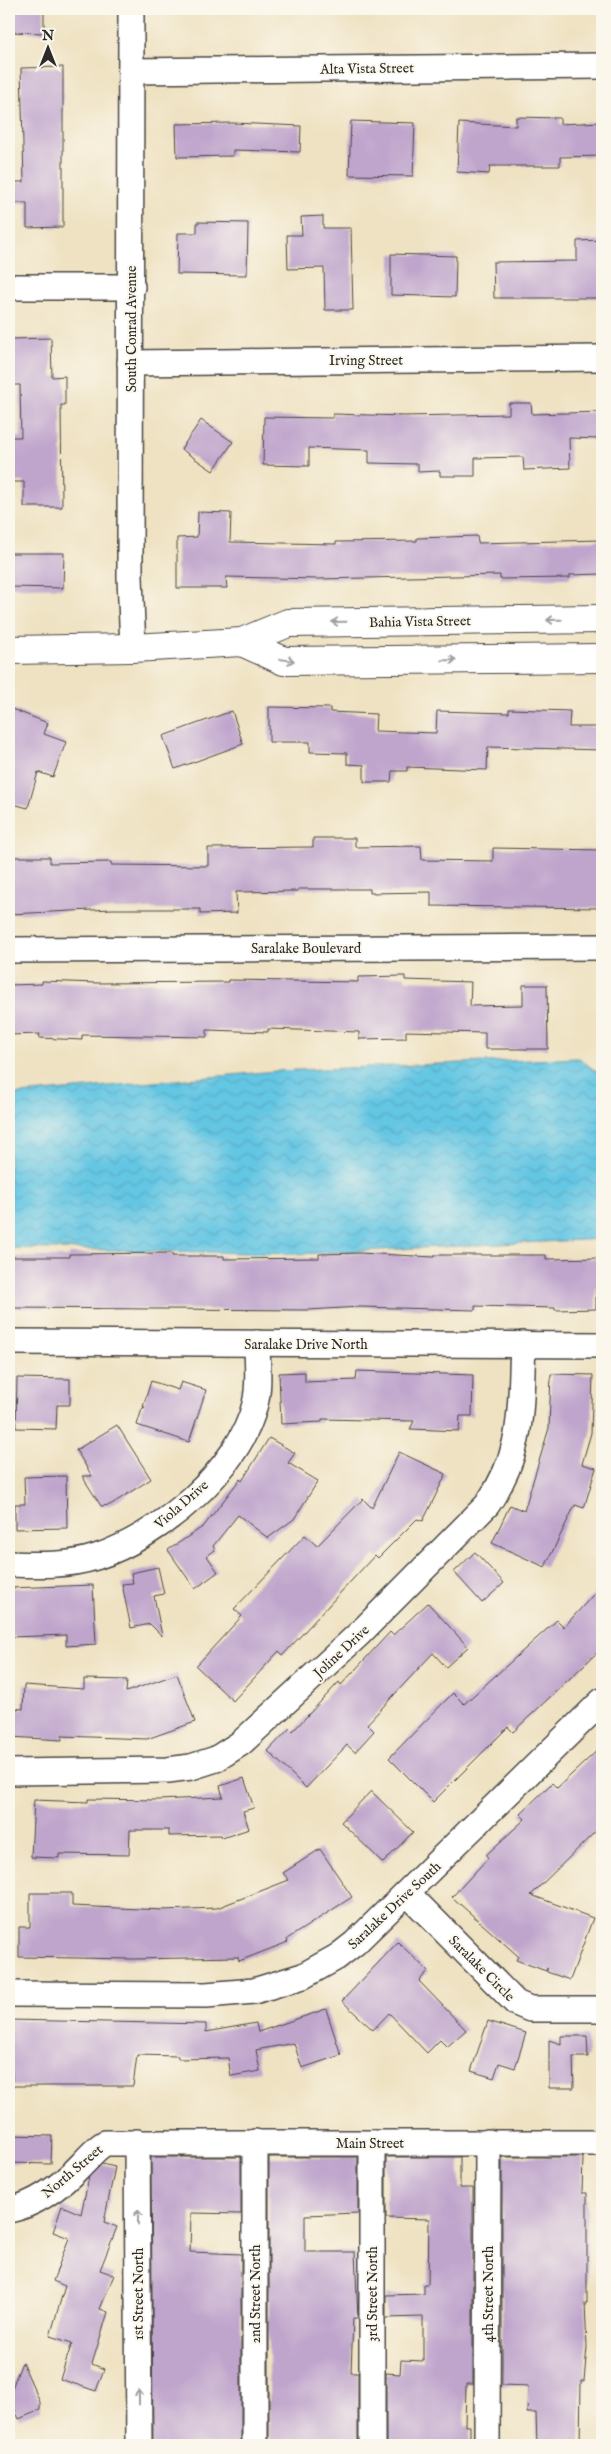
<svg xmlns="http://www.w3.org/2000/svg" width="611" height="2454" font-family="'IM FELL English',serif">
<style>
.water{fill:url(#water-waves);stroke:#487887}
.building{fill:#bfa5cc}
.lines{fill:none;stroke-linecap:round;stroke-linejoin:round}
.minor-casing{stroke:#484642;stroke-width:28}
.tertiary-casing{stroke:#484642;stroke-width:30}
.minor{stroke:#fff;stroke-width:25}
.tertiary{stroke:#fff;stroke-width:28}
.oneway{stroke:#a0a0a0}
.labels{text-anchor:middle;stroke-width:4;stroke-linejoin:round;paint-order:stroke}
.street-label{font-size:14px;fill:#2b2b2b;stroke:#fbf7ec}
</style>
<defs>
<pattern id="water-waves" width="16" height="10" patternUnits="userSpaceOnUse" patternTransform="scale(1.25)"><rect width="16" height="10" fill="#64c6e3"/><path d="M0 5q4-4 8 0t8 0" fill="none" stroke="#57aac3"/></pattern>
</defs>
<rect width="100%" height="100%" fill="#fbf7ec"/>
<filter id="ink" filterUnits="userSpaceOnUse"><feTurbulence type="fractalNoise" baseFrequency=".02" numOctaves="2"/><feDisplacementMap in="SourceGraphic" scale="10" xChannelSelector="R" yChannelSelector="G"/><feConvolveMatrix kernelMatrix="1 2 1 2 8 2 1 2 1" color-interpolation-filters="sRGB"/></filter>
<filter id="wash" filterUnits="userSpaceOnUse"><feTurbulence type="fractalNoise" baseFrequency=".0096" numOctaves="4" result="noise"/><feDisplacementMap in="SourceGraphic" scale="20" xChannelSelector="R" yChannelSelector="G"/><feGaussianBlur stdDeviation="1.12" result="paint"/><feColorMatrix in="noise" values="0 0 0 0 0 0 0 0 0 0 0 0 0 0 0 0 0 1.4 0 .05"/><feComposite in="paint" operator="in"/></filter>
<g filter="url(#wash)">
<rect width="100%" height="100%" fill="#efe2c2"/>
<polygon class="water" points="579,1058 602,1076 602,1239 297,1254 9,1248 9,1095 276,1071"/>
<g id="blocks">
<g class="building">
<polygon points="9,9 44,9 44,33 9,32"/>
<polygon points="63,67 63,227 27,228 27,203 15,203 15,182 24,182 21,68"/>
<polygon points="516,117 560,118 560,124 602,122 602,156 560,157 560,166 490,166 489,174 457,172 459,123 516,126"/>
<polygon points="351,121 415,123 413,176 349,175"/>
<polygon points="233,123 301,126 300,152 233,150 233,156 177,157 176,124"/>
<polygon points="323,216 323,228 351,228 353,310 325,310 324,268 288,269 287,235 302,235 301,217"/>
<polygon points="197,222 248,223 247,275 177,274 178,233 197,233"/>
<polygon points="602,240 602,298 494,298 493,262 577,261 577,241"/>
<polygon points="391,254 456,256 455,297 391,295"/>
<polygon points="51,338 52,377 65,376 65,405 61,405 62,507 24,507 24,482 9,482 9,437 21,437 20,385 12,385 11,339"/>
<polygon points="509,403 531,403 532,414 602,412 602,439 569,438 570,468 524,470 523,457 475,458 475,476 440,476 440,471 418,472 418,464 369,463 369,450 309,448 309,466 263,465 264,417 333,418 333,414 404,416 509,414"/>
<polygon points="201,420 233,442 213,471 181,449"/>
<polygon points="198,512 231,513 230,542 336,544 336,542 417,541 417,538 477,536 478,543 602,540 602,574 570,575 570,578 500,579 500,575 319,579 226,577 227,588 177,588 177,538 197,537"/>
<polygon points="9,553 64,553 63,588 9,587"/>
<polygon points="269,707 330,708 330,712 376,714 375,731 436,733 437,711 509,713 509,709 570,711 569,727 602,727 602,750 488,747 487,770 407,767 407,771 392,771 391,782 364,782 364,765 347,764 347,753 310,752 310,742 269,742"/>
<polygon points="9,708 48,723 44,734 66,742 53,777 38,772 28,808 9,803"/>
<polygon points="232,711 243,744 175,769 163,736"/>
<polygon points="313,838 355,838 355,847 421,846 422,860 493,861 493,848 602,850 602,908 431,906 431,892 370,893 370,889 298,889 298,891 236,892 237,913 200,914 200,909 112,909 10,914 9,857 50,857 50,863 111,862 111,865 208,866 208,848 313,847"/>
<polygon points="405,976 405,980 471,982 470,1006 523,1005 523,985 547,985 548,1049 485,1049 485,1033 406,1031 406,1038 359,1039 359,1032 268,1029 268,1032 207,1030 207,1037 82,1035 82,1040 39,1038 40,1034 9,1035 9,985 42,984 42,981 96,983 228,982 228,980 358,982 358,977"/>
<polygon points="172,1253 172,1256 224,1256 224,1259 319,1258 319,1254 359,1253 434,1257 434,1255 546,1255 546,1259 602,1258 602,1286 596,1286 596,1309 555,1310 555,1308 475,1306 475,1310 360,1307 308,1310 9,1308 9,1257 69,1257 69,1254"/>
<polygon points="357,1371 473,1375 472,1416 460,1416 459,1431 410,1429 414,1421 322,1419 322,1422 281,1424 279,1373 305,1372 305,1382 356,1380"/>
<polygon points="551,1374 593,1375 591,1433 582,1464 596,1468 584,1508 575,1505 545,1567 492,1543 510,1505 524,1511 549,1428"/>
<polygon points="17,1378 70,1379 70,1405 57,1405 56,1429 16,1428"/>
<polygon points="151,1381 178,1390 181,1382 206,1390 189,1442 137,1425 142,1409 145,1407 143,1407"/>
<polygon points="117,1425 151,1479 110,1505 101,1506 82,1476 92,1476 76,1450"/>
<polygon points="269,1438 295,1453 288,1463 318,1481 294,1519 268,1538 238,1515 213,1546 215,1550 207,1556 218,1572 195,1589 168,1550 204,1526 240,1479 242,1481"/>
<polygon points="399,1452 446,1474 423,1521 417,1519 378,1558 375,1555 283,1655 279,1651 233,1701 196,1666 242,1616 234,1609 305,1535 317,1546 363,1499 372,1508"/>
<polygon points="66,1476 67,1528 15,1529 15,1504 25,1504 24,1477"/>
<polygon points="475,1552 504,1583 482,1603 454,1572"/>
<polygon points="158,1567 164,1594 154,1596 162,1636 150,1624 131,1628 122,1584 133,1583 131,1573"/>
<polygon points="93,1585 96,1644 66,1646 66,1635 11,1637 10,1588"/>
<polygon points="602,1585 602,1648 513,1732 508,1727 433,1802 389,1758 453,1693 464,1704 557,1620 564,1627"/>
<polygon points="428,1603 468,1647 446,1667 433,1653 367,1724 374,1731 355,1752 347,1745 306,1788 268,1751 290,1728 293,1731 339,1682 341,1685 390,1632 393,1635"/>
<polygon points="177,1674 195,1722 147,1739 62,1736 62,1740 10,1737 11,1708 23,1709 24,1685 84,1689 84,1679 127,1680 126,1692"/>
<polygon points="602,1746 602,1825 531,1895 593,1918 570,1980 547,1972 547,1968 546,1971 516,1960 518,1956 452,1897 488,1858 486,1855 525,1819 520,1814 552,1783 557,1788"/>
<polygon points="244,1778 254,1808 243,1811 249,1829 222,1838 221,1835 169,1836 169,1830 130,1830 129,1855 59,1854 59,1858 31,1857 34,1800 88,1802 88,1799 158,1800 223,1797 220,1786"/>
<polygon points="371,1791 413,1832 383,1863 341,1822"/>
<polygon points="320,1849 352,1897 287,1939 288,1942 239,1961 238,1957 133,1959 19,1957 19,1927 30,1927 30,1893 72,1893 72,1906 163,1910 217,1908 289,1880 283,1873"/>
<polygon points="398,1942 428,1971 419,1981 466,2030 447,2047 440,2040 427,2053 389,2013 373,2030 342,2001"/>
<polygon points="326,2009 341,2055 302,2068 294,2043 256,2050 260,2071 231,2076 228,2058 178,2059 178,2056 137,2055 133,2086 12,2086 12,2072 9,2072 9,2020 206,2024 206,2032 256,2023 258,2032"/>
<polygon points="488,2021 526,2033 515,2068 499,2063 494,2078 471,2071"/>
<polygon points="561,2036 587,2036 588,2057 573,2057 574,2088 549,2088 549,2040 561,2044"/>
<polygon points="9,2135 52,2136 51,2164 9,2163"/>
<polygon points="151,2157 241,2157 241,2214 191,2213 190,2252 241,2254 241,2445 153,2445"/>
<polygon points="269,2157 358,2157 358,2213 305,2215 305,2252 355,2252 358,2318 353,2318 351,2373 358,2373 358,2445 269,2445"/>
<polygon points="386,2157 460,2157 460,2188 473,2188 473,2384 466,2384 465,2426 470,2426 470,2445 386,2445 386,2373 400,2374 401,2360 423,2361 423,2317 386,2318 386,2295 424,2294 424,2284 428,2284 429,2219 386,2218"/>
<polygon points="502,2157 583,2157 582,2193 587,2193 587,2303 585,2303 587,2347 584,2381 581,2381 580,2445 537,2445 536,2413 527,2413 528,2386 502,2385"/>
<polygon points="102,2164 115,2167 104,2222 117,2227 100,2270 114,2275 100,2309 108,2312 92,2364 104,2369 96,2391 60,2379 72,2343 50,2336 65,2286 53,2281 69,2238 53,2232 62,2206 81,2214 89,2177"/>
<polygon points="22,2362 40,2402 40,2410 19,2419 9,2396"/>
</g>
</g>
</g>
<g filter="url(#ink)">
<use href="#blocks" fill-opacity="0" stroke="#484642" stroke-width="1"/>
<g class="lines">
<g class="minor-casing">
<g id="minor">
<polyline points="131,9 130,577 133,648"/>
<polyline points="131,71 602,66"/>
<polyline points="9,287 132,287"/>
<polyline points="130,363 602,358"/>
<polyline points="9,950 602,947"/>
<polyline points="9,1342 602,1345"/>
<path d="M9,1564C37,1565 69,1566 96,1557C158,1537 240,1470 255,1404C260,1385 257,1363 257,1343"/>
<path d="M9,1772L168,1770L191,1767L216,1759L241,1743L360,1633L487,1505C525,1451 520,1407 523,1344"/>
<polyline points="408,1894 516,2003 530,2009 602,2009"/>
<polyline points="9,1994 206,1995 254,1991 303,1976 337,1957 355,1943 602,1701"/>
<polyline points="137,2142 139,2445"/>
<polyline points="372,2143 372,2445"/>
<path d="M9,2210C38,2204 62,2185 82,2164C90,2156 96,2148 105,2143H602"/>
<polyline points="255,2445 255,2142"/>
<polyline points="487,2445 488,2142"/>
</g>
</g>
<g class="tertiary-casing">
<g id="tertiary">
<polyline points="242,642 284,661 602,658"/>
<polyline points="9,650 133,648 242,642 288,623 602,619"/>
</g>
</g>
<use href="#minor" class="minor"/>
<use href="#tertiary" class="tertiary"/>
</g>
<defs><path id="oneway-shaft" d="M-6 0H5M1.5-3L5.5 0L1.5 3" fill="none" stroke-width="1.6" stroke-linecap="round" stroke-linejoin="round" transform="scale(1.25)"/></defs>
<g class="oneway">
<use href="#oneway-shaft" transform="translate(554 620) rotate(179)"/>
<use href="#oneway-shaft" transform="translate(339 622) rotate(179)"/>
<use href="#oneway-shaft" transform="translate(287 660) rotate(8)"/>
<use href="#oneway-shaft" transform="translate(449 660) rotate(-1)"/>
<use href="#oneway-shaft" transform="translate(138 2217) rotate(-90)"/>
<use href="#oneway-shaft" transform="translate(139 2397) rotate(-90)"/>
</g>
</g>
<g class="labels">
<g class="street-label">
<text transform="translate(367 68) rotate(-1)" y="5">Alta Vista Street</text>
<text transform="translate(131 329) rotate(-90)" y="5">South Conrad Avenue</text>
<text x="366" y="365">Irving Street</text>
<text transform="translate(420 621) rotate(-1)" y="5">Bahia Vista Street</text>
<text x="306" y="953">Saralake Boulevard</text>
<text x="306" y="1349">Saralake Drive North</text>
<text transform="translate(181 1504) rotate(-41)" y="5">Viola Drive</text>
<text transform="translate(341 1651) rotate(-43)" y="5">Joline Drive</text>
<text transform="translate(394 1905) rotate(-43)" y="5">Saralake Drive South</text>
<text transform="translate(482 1968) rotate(45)" y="5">Saralake Circle</text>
<text x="370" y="2148">Main Street</text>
<text transform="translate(72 2171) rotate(-40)" y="5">North Street</text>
<text transform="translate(138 2294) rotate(-90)" y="5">1st Street North</text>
<text transform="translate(255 2294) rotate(-90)" y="5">2nd Street North</text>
<text transform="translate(372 2294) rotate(-90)" y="5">3rd Street North</text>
<text transform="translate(488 2294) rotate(-90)" y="5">4th Street North</text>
</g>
</g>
<rect width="611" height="2454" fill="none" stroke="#fbf7ec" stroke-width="30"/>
<g transform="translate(48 48)" stroke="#fbf7ec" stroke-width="4" paint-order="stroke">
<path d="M0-4L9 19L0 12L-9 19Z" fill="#2b2b2b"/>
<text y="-8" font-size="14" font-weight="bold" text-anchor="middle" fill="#2b2b2b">N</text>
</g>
</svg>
